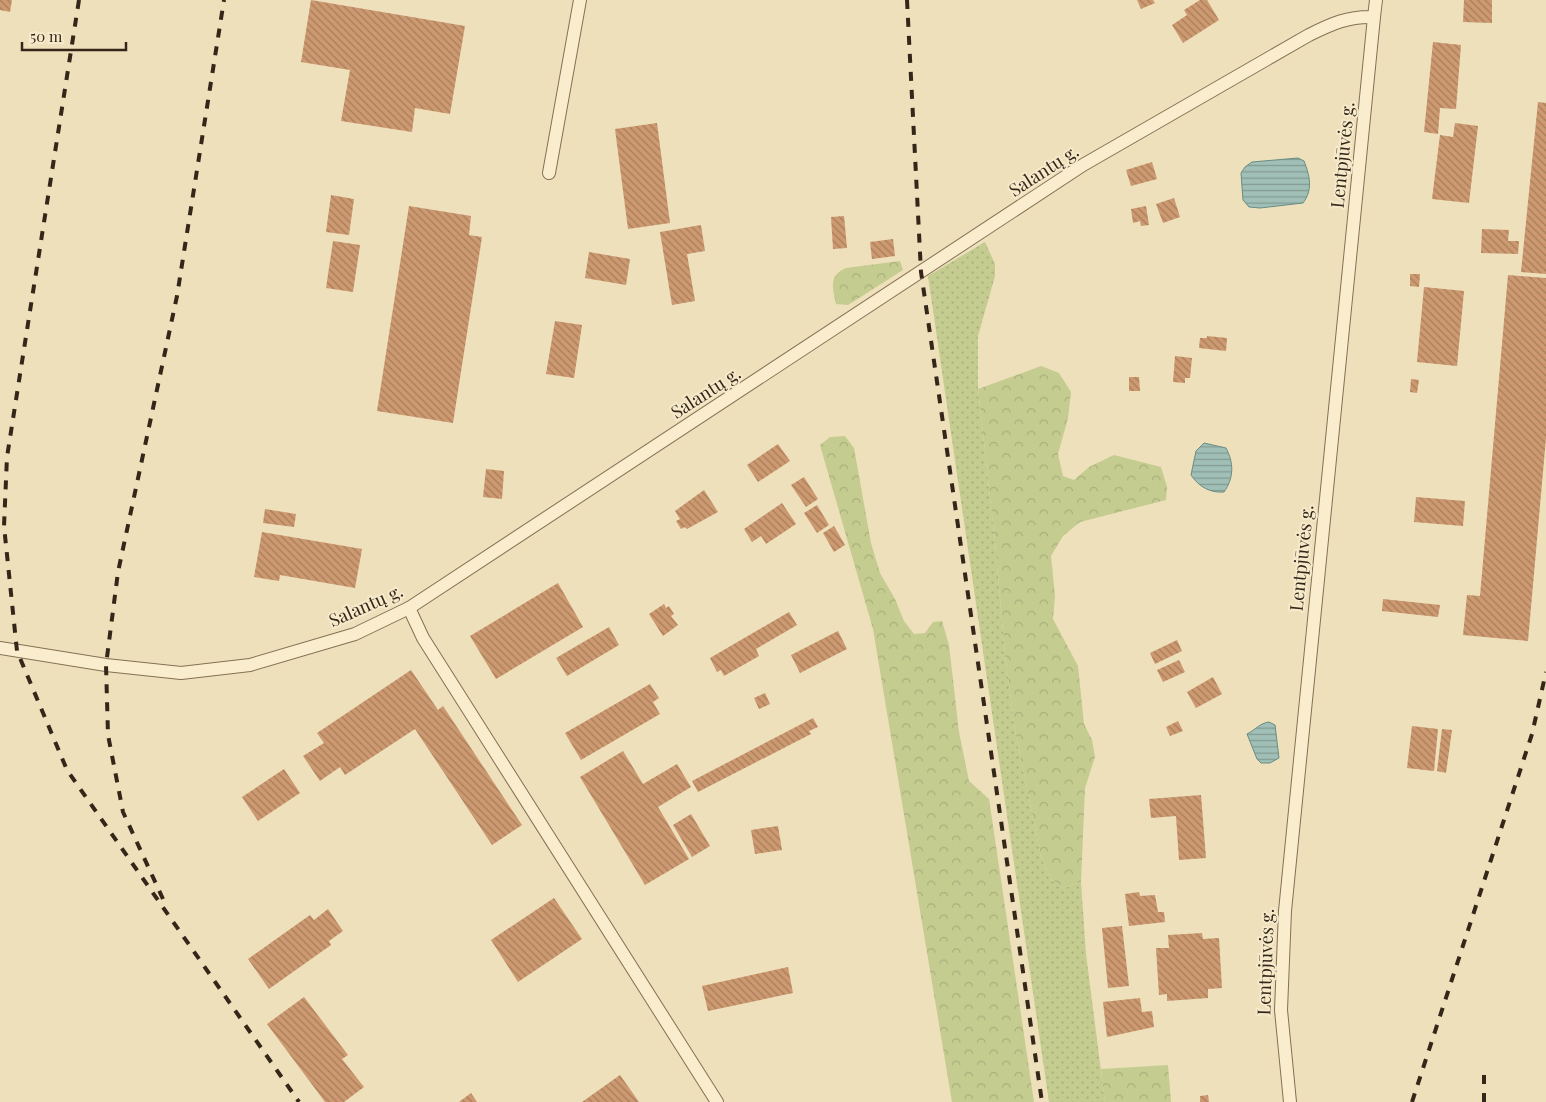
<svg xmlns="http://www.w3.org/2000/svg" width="1546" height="1102" font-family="'Playfair Display',serif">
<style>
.grass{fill:url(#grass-dots)}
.forest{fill:url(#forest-crowns)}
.water{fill:url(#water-rules);stroke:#688c84}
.building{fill:url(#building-back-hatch)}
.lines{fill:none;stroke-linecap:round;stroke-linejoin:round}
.minor-casing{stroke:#857055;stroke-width:14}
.minor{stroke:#f9edce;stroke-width:12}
.rail{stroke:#34271a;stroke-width:4;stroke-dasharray:9 9;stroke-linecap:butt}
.labels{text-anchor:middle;stroke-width:4;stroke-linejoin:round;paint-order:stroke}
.street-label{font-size:18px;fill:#34271a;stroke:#f6eacb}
</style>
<defs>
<pattern id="grass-dots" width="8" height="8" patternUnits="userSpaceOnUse" patternTransform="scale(1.25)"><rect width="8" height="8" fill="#c4cc90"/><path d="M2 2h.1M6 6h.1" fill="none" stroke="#a9af7c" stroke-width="1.8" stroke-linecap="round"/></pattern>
<pattern id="forest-crowns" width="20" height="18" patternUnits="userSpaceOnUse" patternTransform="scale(1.25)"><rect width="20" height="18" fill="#c4cc90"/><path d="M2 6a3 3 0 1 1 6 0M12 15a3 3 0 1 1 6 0" fill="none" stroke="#a9af7c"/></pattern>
<pattern id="water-rules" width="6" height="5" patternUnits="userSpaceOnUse" patternTransform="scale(1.25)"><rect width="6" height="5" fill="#a0bfb6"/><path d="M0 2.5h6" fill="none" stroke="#839b93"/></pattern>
<pattern id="building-back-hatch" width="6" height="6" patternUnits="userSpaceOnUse" patternTransform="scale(1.25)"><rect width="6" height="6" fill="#cd9970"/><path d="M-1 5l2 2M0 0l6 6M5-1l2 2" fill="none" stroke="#a77d5b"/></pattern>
</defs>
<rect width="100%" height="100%" fill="#eee0bb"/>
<polygon class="grass" points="985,242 995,264 995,276 978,336 978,389 995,542 1005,655 1015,730 1041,857 1051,879 1064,888 1081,882 1086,954 1105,1102 1049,1102 928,276"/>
<g class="forest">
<path d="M900,261L903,270L848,305L836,304C833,289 828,275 846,268Z"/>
<polygon points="1041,366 1059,373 1071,392 1068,418 1058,454 1063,476 1074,480 1089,467 1114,455 1161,467 1167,487 1166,500 1080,522 1063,536 1051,556 1055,596 1053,619 1078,666 1084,724 1092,740 1095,757 1085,788 1081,882 1064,888 1051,879 1041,857 1015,730 1005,655 995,542 978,389"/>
<polygon points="845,436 854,448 871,543 880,573 895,599 904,621 914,634 925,633 933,622 942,621 949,645 959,732 969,781 989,799 1034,1102 952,1102 873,629 820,445 830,437"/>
<polygon points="1168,1065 1171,1102 1105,1102 1101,1069"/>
</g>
<g class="water">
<path d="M1298,158L1304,161C1310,176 1313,190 1303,203L1260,208L1249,207L1243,200L1241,173L1245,167L1252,162Z"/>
<path d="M1204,443L1226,448C1234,463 1234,478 1224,492C1210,493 1199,487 1191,475L1196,451Z"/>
<path d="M1269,722L1275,725L1279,758L1270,763H1261L1257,759L1247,734C1255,730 1260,723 1269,722Z"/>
</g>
<g class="building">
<polygon points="0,0 12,0 10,12 0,10"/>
<polygon points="311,0 465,26 450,114 415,108 412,132 341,121 350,70 301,62"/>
<polygon points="1137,0 1153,0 1155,3 1141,9"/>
<polygon points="1200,0 1207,0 1219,20 1183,43 1172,25 1187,15 1184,10"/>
<polygon points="1464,0 1492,0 1492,23 1463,22"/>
<polygon points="1433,42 1461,45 1456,109 1440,108 1438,134 1424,132"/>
<polygon points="1538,102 1546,103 1546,274 1521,272"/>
<polygon points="657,123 670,223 628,229 615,129"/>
<polygon points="1455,123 1478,126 1469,203 1432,199 1440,135 1453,137"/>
<polygon points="1152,162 1157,179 1131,186 1126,170"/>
<polygon points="331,195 354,199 349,235 326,232"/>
<polygon points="1174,198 1180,217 1163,223 1156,204"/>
<polygon points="409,206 471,216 469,235 482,237 453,423 377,411"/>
<polygon points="1146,206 1149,225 1141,226 1140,221 1133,223 1131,209"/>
<polygon points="844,216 847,248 833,249 831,217"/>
<polygon points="701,225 705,251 687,254 695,301 672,305 660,232"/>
<polygon points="1482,229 1509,230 1508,241 1519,241 1518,254 1481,253"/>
<polygon points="893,239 895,256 872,259 870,242"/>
<polygon points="333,241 360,245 353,292 326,288"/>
<polygon points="589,252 630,259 626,285 585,278"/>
<polygon points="1410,274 1420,274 1419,287 1410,286"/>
<polygon points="1508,275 1546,278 1546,438 1528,641 1463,635 1467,595 1480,596"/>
<polygon points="1424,287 1464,291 1457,366 1417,362"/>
<polygon points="555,321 582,325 574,378 546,374"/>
<polygon points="1207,336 1227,338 1226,351 1199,348 1200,338 1207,338"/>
<polygon points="1175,356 1192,358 1190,378 1185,378 1185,383 1173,382"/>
<polygon points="1129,377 1139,377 1140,391 1129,391"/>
<polygon points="1411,379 1419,380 1417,393 1410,392"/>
<polygon points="778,444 790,461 758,482 747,465"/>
<polygon points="486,469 504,471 502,499 483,497"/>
<polygon points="804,477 818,499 806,507 791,485"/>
<polygon points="704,490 718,512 687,529 685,527 681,529 676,521 680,519 675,511"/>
<polygon points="1416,497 1465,501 1463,526 1414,522"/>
<polygon points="782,503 796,524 766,544 761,536 752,542 744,529"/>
<polygon points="817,505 829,525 817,533 804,513"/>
<polygon points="265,509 296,514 294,527 263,523"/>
<polygon points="834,526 845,545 834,552 823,533"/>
<polygon points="262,532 362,549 355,588 280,575 279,581 254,577"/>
<polygon points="558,583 583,627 496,679 470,636"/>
<polygon points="1383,599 1440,605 1438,617 1382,611"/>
<polygon points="664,604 666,608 669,606 674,614 671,616 678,625 663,636 649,614"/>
<polygon points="789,612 797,625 756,649 759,656 724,676 721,670 717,672 710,658"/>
<polygon points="609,627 619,645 567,676 556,658"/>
<polygon points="838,631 847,649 800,673 791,655"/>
<polygon points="1177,640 1182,651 1155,664 1150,653"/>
<polygon points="1179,660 1185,672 1163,682 1157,670"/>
<polygon points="411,670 438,710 443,706 522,825 492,845 415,729 345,775 340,767 320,781 303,756 324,743 317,733"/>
<polygon points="1213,677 1222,694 1196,708 1187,692"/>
<polygon points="650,684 659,698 653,702 660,714 581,760 565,733"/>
<polygon points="765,693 770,704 759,709 754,698"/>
<polygon points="813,718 818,727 809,731 811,734 698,792 692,781"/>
<polygon points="1178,721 1183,731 1170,736 1166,727"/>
<polygon points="1412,726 1438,729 1434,771 1407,768"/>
<polygon points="1442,729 1452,730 1446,773 1437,771"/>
<polygon points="623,751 643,784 677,764 691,787 658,807 689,859 645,885 580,777"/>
<polygon points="284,769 300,793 258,821 242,797"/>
<polygon points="1201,795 1206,858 1179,860 1176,816 1151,818 1149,799"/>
<polygon points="691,814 710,846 692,857 673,825"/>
<polygon points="778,826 782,850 755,854 751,830"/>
<polygon points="1139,892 1140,896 1155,895 1158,912 1164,912 1165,922 1129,926 1125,894"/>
<polygon points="554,898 582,939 518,982 491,940"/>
<polygon points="328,909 343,931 329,941 331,945 269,989 248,959 310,915 314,920"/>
<polygon points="1122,926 1129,986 1108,988 1102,928"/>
<polygon points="1202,933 1203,939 1219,938 1222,988 1208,989 1208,998 1167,1001 1167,994 1159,995 1156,948 1169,948 1168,935"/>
<polygon points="788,967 793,993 708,1011 702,986"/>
<polygon points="304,997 348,1055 342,1059 364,1087 344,1102 325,1102 267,1024"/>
<polygon points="1140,998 1142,1012 1152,1011 1154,1027 1107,1037 1103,1002"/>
<polygon points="620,1075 639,1102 582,1102"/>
<polygon points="471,1093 477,1102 459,1102"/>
<polygon points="1208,1095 1209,1102 1200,1102 1200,1096"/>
</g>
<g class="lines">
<g class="minor-casing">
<g id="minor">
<polyline points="549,173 580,0"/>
<polyline points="409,608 423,638 717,1102"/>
<path d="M0,648L106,665L181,673L250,665L355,634L409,608L1083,165L1309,35C1331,24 1348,16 1374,17L1376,0"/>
<polyline points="1290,1102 1281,1010 1285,911 1374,17"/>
</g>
</g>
<use href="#minor" class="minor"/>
<g class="rail">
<polyline points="79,0 7,457 4,526 17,651 67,770 299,1102"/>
<polyline points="907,0 921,272 1042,1102"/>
<polyline points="163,899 123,812 108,735 106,665 118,572 177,296 224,0"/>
<polyline points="1412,1102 1532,734 1546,672"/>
<polyline points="1484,1102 1484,1074"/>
</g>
</g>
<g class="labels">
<g class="street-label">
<text transform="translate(1343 155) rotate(-84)" y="6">Lentpjūvės g.</text>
<text transform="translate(1044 171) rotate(-33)" y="6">Salantų g.</text>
<text transform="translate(706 393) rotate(-33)" y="6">Salantų g.</text>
<text transform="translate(1302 558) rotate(-84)" y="6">Lentpjūvės g.</text>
<text transform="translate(366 606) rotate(-24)" y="6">Salantų g.</text>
<text transform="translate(1266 962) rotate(-88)" y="6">Lentpjūvės g.</text>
</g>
</g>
<path d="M22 42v8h104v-8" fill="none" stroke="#34271a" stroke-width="2.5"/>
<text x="30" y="42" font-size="15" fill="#34271a" stroke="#f6eacb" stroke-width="4" paint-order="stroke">50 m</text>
</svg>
